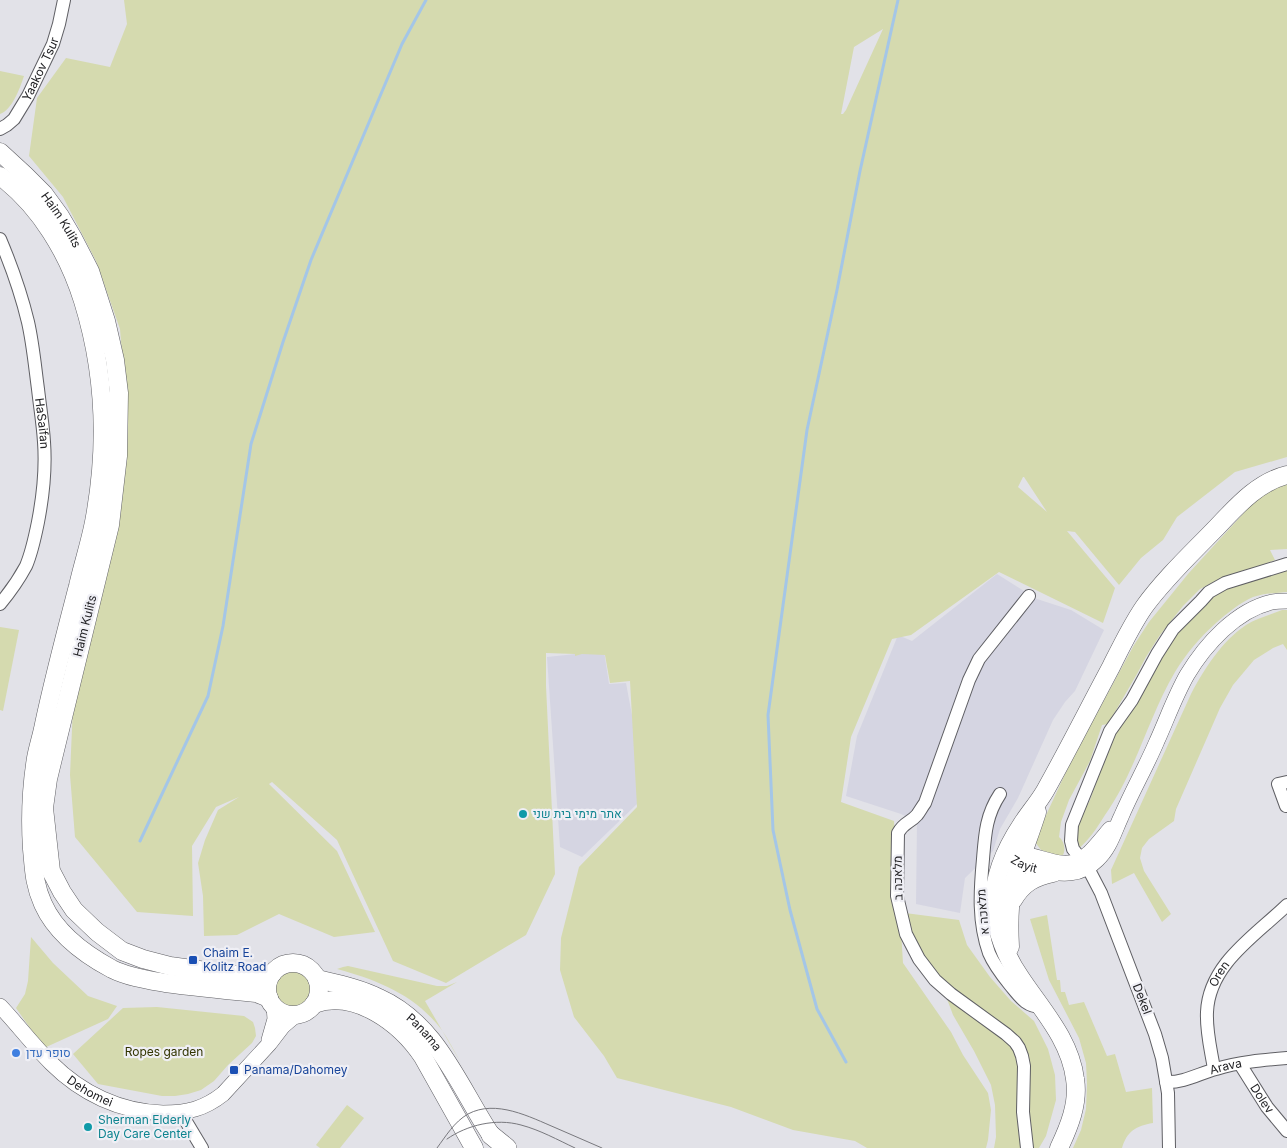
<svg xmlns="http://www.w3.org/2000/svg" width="1287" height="1148" font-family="Inter,Heebo,sans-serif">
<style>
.built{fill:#d5d5e2}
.green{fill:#d5daaf;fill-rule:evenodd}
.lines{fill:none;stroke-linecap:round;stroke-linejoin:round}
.stream{stroke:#a4c6e7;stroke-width:3}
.minor-casing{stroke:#5f5f64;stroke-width:14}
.tertiary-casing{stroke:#5f5f64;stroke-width:16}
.secondary-casing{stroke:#5f5f64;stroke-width:19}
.primary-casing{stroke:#5f5f64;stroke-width:20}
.minor{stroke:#fff;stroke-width:12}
.tertiary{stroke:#fff;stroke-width:15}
.secondary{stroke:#fff;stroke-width:18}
.primary{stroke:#fff;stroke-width:19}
.tram{stroke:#78787d;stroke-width:1}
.culture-dot{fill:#0f9aa8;stroke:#efeff5;stroke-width:2}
.transit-dot{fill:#1a4fb4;stroke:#efeff5;stroke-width:2}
.shop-dot{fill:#3f7fe0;stroke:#efeff5;stroke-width:2}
.labels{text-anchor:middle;stroke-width:4.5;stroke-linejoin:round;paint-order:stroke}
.street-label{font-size:12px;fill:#232326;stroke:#efeff5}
.culture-label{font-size:12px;fill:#0d838f;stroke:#efeff5;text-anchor:start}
.transit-label{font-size:12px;fill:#164399;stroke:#efeff5;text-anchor:start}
.park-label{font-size:12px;fill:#323400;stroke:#efeff5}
.shop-label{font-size:12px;fill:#366cbe;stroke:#efeff5;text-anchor:start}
</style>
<rect width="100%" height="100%" fill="#e2e2e8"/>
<g class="built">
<polygon points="997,574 1037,599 1071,610 1104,630 1075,691 1065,702 1053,720 1018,798 1000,829 993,851 965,878 960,913 916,904 917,822 901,814 846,796 857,736 898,635 912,641"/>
<polygon points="604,651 609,684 626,683 644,780 638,803 582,857 560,847 547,657"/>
</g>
<g class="green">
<path d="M124,0H1287V457L1235,472L1177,517L1163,540L1141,558L1119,585L1075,532L1067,531L1115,588L1103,623L999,572L911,635L892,639L851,737L841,802L894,821L903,963L951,1032L963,1055L988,1093L991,1110L988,1140L986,1148H867L855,1141L793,1130L731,1107L617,1078L604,1056L574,1017L560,970L561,938L579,867L637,807L630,681L610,683L605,655L582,654L575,656V654L546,653V686L555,874L526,935L446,983L393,961L337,840L272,782L269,784L337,851L375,932L334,937L279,914L237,935L204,936L203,896L198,863L205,840L218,810L239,797L216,807L192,846L193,916L137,912L75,837L70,775L73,705L127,416L120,329L96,261L63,197L29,156L37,98L66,58L110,67L127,24ZM883,29L846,110L843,114H841L854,47ZM1023,477H1024L1047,512L1018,487Z"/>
<path d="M0,71L24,76C20,88 12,110 0,114Z"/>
<path d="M1287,483V549L1270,550L1275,560L1243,572L1221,578L1200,589L1183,606L1160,635L1146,657L1137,674L1108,724L1102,725L1090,761L1069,800L1061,822L1059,837C1064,841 1066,849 1063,855L1058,856L1041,850L1035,842L1036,837L1065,774L1095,717L1134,645L1149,622L1188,574L1252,504L1264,493Z"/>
<path d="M1287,568V592C1276,593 1264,593 1253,597C1241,602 1226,614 1216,623C1200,637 1186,654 1175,672C1148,718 1136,771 1105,815C1097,828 1089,840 1077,850L1074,831L1090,800L1114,731L1175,632L1200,606L1220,590Z"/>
<path d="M1282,610H1287V650L1283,644L1273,648L1254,660L1233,685L1220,708L1176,809L1174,821L1149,839L1142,848L1140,858L1144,871L1171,914L1162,922L1134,873L1112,884L1111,870L1191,694C1204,669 1222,641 1246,625C1257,618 1270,615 1282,610Z"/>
<polygon points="0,627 19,630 3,711 0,710"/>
<polygon points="905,913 959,920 967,945 990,977 1011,1001 1034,1021 1048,1049 1055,1075 1056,1100 1046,1136 1039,1148 994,1148 996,1137 995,1105 991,1085 974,1051 953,1015 937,972 916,944"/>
<path d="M1047,915L1057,980H1060L1061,992H1065L1069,1005L1084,1002L1107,1056L1115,1054L1126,1092L1152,1088L1153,1123C1136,1126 1127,1131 1122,1148H1073L1081,1130L1086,1109L1087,1084L1086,1063L1079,1038L1049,980L1030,919Z"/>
<polygon points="31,937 53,963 88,996 117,1006 108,1019 44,1048 16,1008 25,994 28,981"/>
<path d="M348,966L437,986H447L457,982L425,1001L465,1070C456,1055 448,1037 437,1024C411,993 374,979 337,969L343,967Z"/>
<circle cx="293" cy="989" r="20"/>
<polygon points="157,1007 244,1016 253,1022 255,1028 256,1036 252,1043 228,1065 214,1081 201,1090 188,1094 175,1096 162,1096 98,1084 73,1054 123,1008"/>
<polygon points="347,1105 364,1118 340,1148 320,1148 316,1145"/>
</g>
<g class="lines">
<g class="stream">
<polyline points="140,841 208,696 223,626 251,444 283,342 311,260 402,44 426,0"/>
<polyline points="846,1062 817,1009 790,910 773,830 768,715 807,430 837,290 860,171 898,0"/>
</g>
<g class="minor-casing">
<g id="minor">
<path id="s1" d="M0,129L7,125L14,119L28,96L53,44L59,24L64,0"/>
<path id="s2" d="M0,239C11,265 21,293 28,322C33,344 35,367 38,389C40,407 43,425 44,442C46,469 43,496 38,522C35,537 32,552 26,566C19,579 10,592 0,604"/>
<path d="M1000,794C986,815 985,834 983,859C980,891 978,922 989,953C994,965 1002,975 1010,985C1020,997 1026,1007 1042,1007"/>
<polyline points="1286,806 1278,784 1287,782"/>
<path id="s3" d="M1240,1064L1267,1107L1287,1131"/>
<path id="s4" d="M1214,1069C1211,1050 1206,1032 1207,1012C1209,964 1255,936 1287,905"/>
<path id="s5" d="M1166,1082C1184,1083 1200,1073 1216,1069C1239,1062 1263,1060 1287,1058"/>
<polyline points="181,1113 202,1148"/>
<path d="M1027,1148L1023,1112L1024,1066L1022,1056L1019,1048L1015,1042L1006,1034L951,994L935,980L919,959L906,934L897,896L898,833C904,822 910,823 917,815C920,811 922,807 925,803L969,680L979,659L1029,596"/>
<polyline points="1169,1148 1168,1093 1162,1058 1155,1034 1101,893 1088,868 1073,849 1071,841 1072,825 1110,731 1132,700 1157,654 1173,629 1201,601 1209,592 1225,583 1287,564"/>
</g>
</g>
<g class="tertiary-casing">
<g id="tertiary">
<path d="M1011,854C1014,854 1019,853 1022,854C1047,857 1067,874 1089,853C1097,845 1103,837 1110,829"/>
<path id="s6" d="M1010,857C1021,865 1028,867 1041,870C1062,875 1081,876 1097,860C1110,848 1114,832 1121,817C1132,791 1146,767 1157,741C1167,719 1175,696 1187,675C1205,645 1236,610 1272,602C1277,601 1282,601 1287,601"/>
<path id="s7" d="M0,1006C17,1024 33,1045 51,1063C81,1093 120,1112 163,1113C187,1113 204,1109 223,1094L270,1043L283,1026L296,1015"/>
<polyline points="269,1040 275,1019 274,1006"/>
</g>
</g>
<g class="secondary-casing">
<g id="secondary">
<path id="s8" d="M0,152L25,175L44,194L60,216L73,238L90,271L106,321L115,360L119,393L118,456L110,525L48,779L44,808L51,871L62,892L74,910L97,932L122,951L143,959L170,966L257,978L272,974"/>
<path d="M0,176C40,206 68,253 83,301C105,372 108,448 94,522C90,543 83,564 78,586C66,632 54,677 44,724C42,735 38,747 36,758C31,789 30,819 32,849C34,870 34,884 43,904C56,933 84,954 112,969C128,977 148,980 165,983C196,987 226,990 256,993L269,998"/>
<path d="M1013,900C1023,883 1034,877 1053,873"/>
<path d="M1010,947C1009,928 1009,908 1012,889C1018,863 1029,838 1037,812"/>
<circle cx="293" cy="989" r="26"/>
<path id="s9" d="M317,979C338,984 359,988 379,998C437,1024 458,1085 491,1135"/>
<path d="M314,1004C356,989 401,1024 423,1057L474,1148"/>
<path d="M1059,1148C1069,1127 1079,1103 1075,1079C1070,1039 1041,1009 1020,977C1006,957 996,931 994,906C993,877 1006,848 1022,824C1029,813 1038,803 1045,791C1068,750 1089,708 1111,667C1121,647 1131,626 1144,607C1165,578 1192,553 1217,527C1237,506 1258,482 1287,475"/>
</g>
</g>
<g class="primary-casing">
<polyline id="primary" points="491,1135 507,1148"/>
</g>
<use href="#minor" class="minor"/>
<use href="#tertiary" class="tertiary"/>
<use href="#secondary" class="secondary"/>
<use href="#primary" class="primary"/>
<g class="tram">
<path d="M447,1139C467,1125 496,1118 521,1125C540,1130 558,1140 575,1148"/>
<path d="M437,1148C446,1136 454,1122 468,1114C496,1099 530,1117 556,1128C571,1135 587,1141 602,1148"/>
</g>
</g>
<g class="culture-dot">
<circle cx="523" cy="814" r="5"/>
<circle cx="88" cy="1127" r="5"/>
</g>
<g class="transit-dot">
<rect x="188" y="955" width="10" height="10" rx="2.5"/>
<rect x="229" y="1065" width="10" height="10" rx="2.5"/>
</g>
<circle class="shop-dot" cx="16" cy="1053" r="5"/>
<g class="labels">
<g class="street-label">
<text dy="4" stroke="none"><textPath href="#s1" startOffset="74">Yaakov Tsur</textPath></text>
<text dy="4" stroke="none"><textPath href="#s8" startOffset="92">Haim Kulits</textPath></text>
<text dy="4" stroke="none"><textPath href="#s2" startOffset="190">HaSaifan</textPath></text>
<text transform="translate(85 626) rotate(-76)" y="4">Haim Kulits</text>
<text dy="4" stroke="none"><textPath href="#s6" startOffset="16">Zayit</textPath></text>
<text transform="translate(898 878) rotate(-91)" y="4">מלאכה ב</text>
<text transform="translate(983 912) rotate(-95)" y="4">מלאכה א</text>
<text dy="4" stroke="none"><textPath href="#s4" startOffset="98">Oren</textPath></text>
<text transform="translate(1142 999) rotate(69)" y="4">Dekel</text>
<text dy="4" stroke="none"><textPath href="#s9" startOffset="122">Panama</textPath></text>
<text dy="4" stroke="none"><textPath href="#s5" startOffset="62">Arava</textPath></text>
<text dy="4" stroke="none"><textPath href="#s7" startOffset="125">Dehomei</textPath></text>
<text dy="4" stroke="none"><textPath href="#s3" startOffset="41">Dolev</textPath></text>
</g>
<g class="culture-label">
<text x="533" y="818">אתר מימי בית שני</text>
<text x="98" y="1124">Sherman Elderly<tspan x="98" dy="14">Day Care Center</tspan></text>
</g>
<g class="transit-label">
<text x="203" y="957">Chaim E.<tspan x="203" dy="14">Kolitz Road</tspan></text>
<text x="244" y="1074">Panama/Dahomey</text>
</g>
<g class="park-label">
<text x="164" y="1056">Ropes garden</text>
</g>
<g class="shop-label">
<text x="26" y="1057">סופר עדן</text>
</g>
</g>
</svg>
